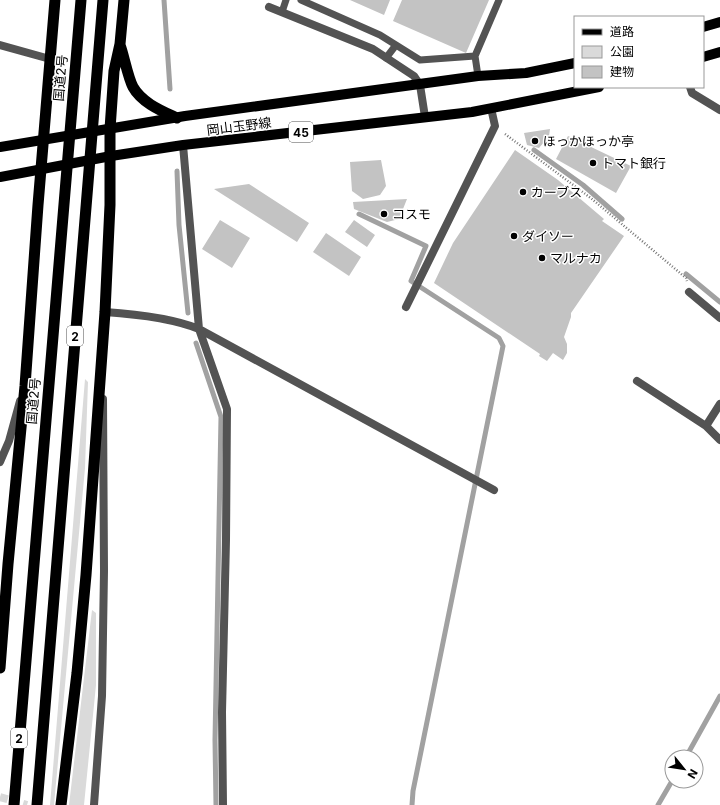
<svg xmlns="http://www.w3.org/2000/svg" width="720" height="805" viewBox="0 0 720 805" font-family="Inter,'Noto Sans JP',sans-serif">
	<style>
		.green { fill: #dadada }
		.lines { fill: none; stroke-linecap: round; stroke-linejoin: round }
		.stream { stroke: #a1a1a1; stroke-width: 5 }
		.building { fill: #c3c3c3 }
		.minor-tunnel { stroke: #d9d9d9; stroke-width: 8; stroke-dasharray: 8 4; stroke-linecap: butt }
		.path { stroke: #757575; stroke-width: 2.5; stroke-dasharray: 1 2; stroke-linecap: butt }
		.service { stroke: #535353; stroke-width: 7 }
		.minor { stroke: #535353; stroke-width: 8 }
		.primary { stroke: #000; stroke-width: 10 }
		.trunk { stroke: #000; stroke-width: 11 }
		.poi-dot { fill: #000; stroke: #fff; stroke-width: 1.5 }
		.labels { text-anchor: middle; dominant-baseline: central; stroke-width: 3; stroke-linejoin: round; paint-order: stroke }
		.shield { fill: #fff; stroke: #4c4c4c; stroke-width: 1 }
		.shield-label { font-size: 12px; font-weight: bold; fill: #000 }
		.street-label { font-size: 13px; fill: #000; stroke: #fff }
		.poi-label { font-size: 13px; fill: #000; stroke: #fff; text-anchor: start }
	</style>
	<rect width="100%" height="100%" fill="#fff"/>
	<path class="green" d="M 85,379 L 88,382 L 85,468 L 54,805 L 50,805 Z
		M 92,610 L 96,613 L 96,685 L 84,805 L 69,805 Z"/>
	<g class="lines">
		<path class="stream" d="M 164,0 L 170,89
			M 534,150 L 583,185 L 622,219
			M 177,171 L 179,225 L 188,313
			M 359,214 L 426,246 L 411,281 L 499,338 L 503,346 L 413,791 L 412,805
			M 686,274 L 720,302
			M 196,343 L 221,417 L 215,740 L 216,805
			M 686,757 L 720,696
			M 658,805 L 672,781"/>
	</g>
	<path class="building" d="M 350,0 L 390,0 L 384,15 Z
		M 402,0 L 489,0 L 466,53 L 393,21 Z
		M 550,129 L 549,136 L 539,148 L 527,145 L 524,133 Z
		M 568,136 L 631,166 L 616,193 L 556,159 Z
		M 515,150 L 558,180 L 604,219 L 602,221 L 624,236 L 571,313 L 571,317 L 564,337 L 567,344 L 567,353 L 563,360 L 553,353 L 547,361 L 539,356 L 540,354 L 434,283 L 453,243 Z
		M 381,160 L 386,186 L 380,195 L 363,199 L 352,191 L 350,162 Z
		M 249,184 L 309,223 L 297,242 L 214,189 Z
		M 407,199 L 399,219 L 387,222 L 354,209 L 353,202 Z
		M 220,220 L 250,238 L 232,268 L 202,249 Z
		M 354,220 L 375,235 L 367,247 L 345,232 Z
		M 326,233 L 361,257 L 349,276 L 313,252 Z"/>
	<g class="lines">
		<path class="minor-tunnel" d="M 0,797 L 27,805"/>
		<path class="path" d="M 505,134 L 592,199 L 686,278 L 687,281"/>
		<path class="service" d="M 301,0 L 380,35 L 420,60 L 475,56 L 499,0
			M 282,12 L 286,0
			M 475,56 L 478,76
			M 386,58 L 396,45"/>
		<path class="minor" d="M 269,7 L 373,49 L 414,76 L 420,85 L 425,117
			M 0,45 L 50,59
			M 690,87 L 692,93 L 720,110
			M 183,145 L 199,329 L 227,409 L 226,540 L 222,712 L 223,805
			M 689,292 L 720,318
			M 406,307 L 495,126 L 491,108
			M 105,312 C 134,314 172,318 199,329 L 494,490
			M 637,381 L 706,426 L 720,440
			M 706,426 L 720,404
			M 0,462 L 9,441 L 20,401
			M 94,805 L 102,696 L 104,571 L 103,399"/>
		<path class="primary" d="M 703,27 L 720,22
			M 703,57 L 720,52
			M 0,147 L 185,116 L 478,76 L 526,73 L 575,63
			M 0,177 L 111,156 L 183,145 L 472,112 L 599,87"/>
		<path class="trunk" d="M 120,45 C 124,56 128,78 133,87 C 142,103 162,111 177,118
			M 0,668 L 8,564 L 25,386 L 38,205 L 55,0
			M 14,805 L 81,0
			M 37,805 L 103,0
			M 61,805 L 77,673 L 86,575 L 105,312 L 110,205 L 110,129 L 114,71 L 120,44 L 124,0"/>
	</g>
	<g class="poi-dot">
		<circle cx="535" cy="141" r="4"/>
		<circle cx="593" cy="163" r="4"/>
		<circle cx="523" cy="192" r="4"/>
		<circle cx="384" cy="214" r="4"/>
		<circle cx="514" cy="236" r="4"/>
		<circle cx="542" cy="258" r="4"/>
	</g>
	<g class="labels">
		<g class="shield">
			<rect x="289" y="122" width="24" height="20" rx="3"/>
			<rect x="67" y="326" width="16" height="20" rx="3"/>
			<rect x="11" y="728" width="16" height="20" rx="3"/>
		</g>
		<g class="shield-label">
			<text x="301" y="132">45</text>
			<text x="75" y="336">2</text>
			<text x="19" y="738">2</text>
		</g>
		<g class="street-label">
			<text transform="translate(60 78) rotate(-85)">国道2号</text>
			<text transform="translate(239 126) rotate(-7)">岡山玉野線</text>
			<text transform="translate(33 401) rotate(-85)">国道2号</text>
		</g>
		<g class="poi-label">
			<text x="543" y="141">ほっかほっか亭</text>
			<text x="601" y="163">トマト銀行</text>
			<text x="531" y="192">カーブス</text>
			<text x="392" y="214">コスモ</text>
			<text x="522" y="236">ダイソー</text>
			<text x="550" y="258">マルナカ</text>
		</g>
	</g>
	<rect x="574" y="16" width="130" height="72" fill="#ffffff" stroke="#999999"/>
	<rect x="582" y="29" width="20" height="6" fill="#000000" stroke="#999999"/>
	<text x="610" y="36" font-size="12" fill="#000000">道路</text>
	<rect x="582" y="46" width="20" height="12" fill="#dadada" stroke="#999999"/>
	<text x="610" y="56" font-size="12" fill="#000000">公園</text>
	<rect x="582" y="66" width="20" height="12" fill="#c3c3c3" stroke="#999999"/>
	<text x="610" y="76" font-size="12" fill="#000000">建物</text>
	<g transform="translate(684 769) rotate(120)"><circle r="19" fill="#ffffff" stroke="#999999"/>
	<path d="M0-3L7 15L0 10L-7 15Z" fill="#000000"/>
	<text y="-6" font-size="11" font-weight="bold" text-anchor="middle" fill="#000000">N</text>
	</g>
</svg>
